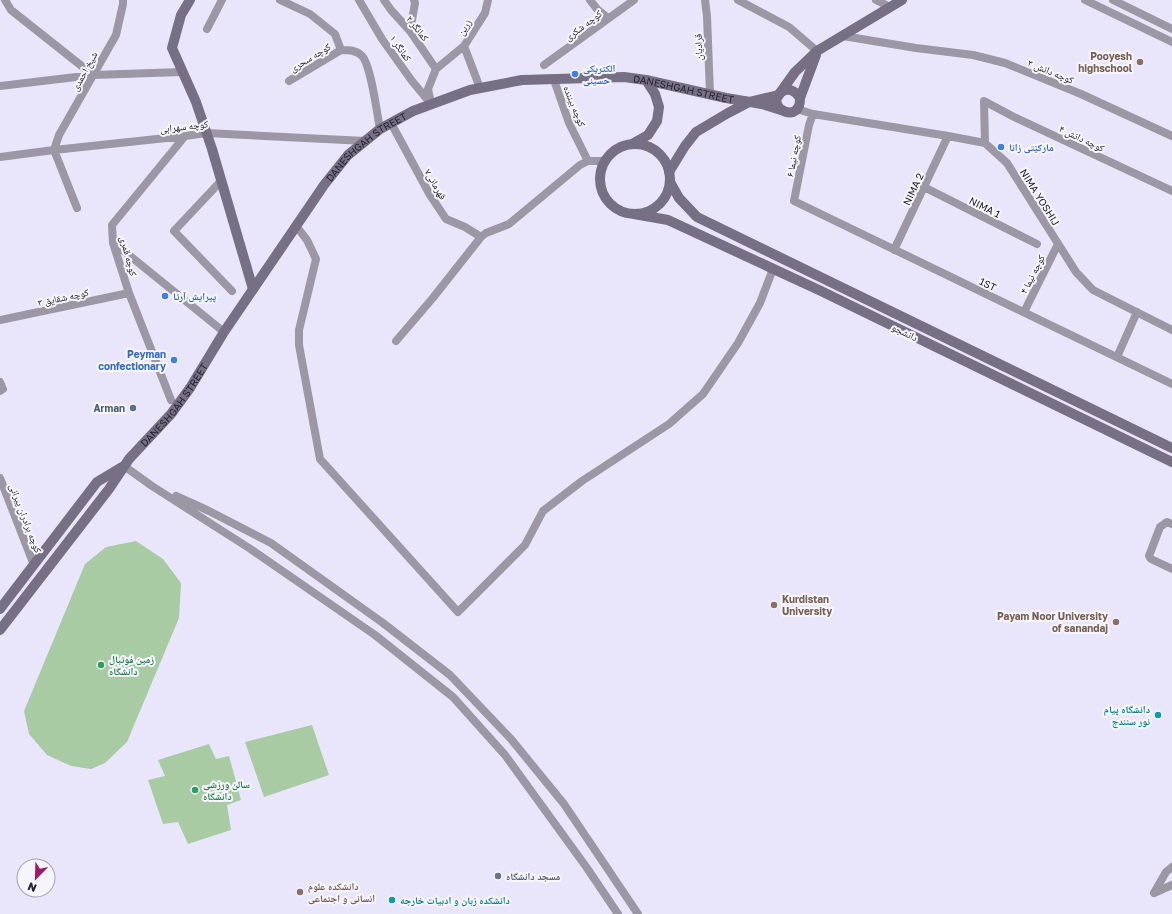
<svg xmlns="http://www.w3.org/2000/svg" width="1172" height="914" viewBox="0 0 1172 914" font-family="'Golos Text','Noto Naskh Arabic',sans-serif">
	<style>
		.green { fill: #a8cba4 }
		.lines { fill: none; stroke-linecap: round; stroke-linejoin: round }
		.street { stroke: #9c97a5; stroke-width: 8 }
		.secondary { stroke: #776f84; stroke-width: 10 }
		.education-dot { fill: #8d6e63; stroke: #f6f5fc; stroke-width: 1.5 }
		.shop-dot { fill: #3f7fe0; stroke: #f6f5fc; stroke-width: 1.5 }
		.service-dot { fill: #5c6f8a; stroke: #f6f5fc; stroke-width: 1.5 }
		.leisure-dot { fill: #2e9e5b; stroke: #f6f5fc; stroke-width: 1.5 }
		.culture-dot { fill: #0f9aa8; stroke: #f6f5fc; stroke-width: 1.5 }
		.worship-dot { fill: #6b7280; stroke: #f6f5fc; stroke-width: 1.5 }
		.labels { text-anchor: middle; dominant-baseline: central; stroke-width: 4; stroke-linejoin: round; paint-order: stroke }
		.street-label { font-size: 10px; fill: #24222e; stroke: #f6f5fc }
		.education-label { font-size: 10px; font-weight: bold; fill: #785e54; stroke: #f6f5fc; text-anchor: end }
		.shop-label { font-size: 10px; font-weight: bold; fill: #366cbe; stroke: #f6f5fc; text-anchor: start }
		.service-label { font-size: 10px; font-weight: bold; fill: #4e5e75; stroke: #f6f5fc; text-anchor: end }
		.leisure-label { font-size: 10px; font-weight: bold; fill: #27864d; stroke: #f6f5fc; text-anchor: start }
		.culture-label { font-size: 10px; font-weight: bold; fill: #0d838f; stroke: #f6f5fc; text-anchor: end }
		.worship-label { font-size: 10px; font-weight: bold; fill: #5b616d; stroke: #f6f5fc; text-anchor: start }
	</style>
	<rect width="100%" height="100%" fill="#e9e6fb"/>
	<path class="green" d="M 136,541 L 163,559 L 181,583 L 179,618 L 127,742 L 105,763 L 91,769 L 71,766 L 47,755 L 29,734 L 24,711 L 85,564 L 106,547 Z
		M 312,725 L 329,775 L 264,797 L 245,742 Z
		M 209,744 L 216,759 L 229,756 L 241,800 L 227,805 L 231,830 L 188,844 L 178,822 L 163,824 L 148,780 L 165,776 L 158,760 Z"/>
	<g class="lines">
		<path class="street" d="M 280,0 L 310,14 L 335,34 L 341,50
			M 359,0 L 382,39 L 412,81 L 431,104
			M 384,0 L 391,10 L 410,31 L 436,69
			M 590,0 L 597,9 L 608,18
			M 705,0 L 707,16 L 710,94
			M 738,0 L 789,27 L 817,51
			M 876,0 L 890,7
			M 1085,0 L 1172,42
			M 1113,0 L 1172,29
			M 207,29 L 222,0
			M 410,31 L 415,3 L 414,0
			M 843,36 L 916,48 L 973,55 L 1005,63 L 1081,94 L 1172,136
			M 341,50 C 349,50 356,50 362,56 C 371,65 377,114 380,129
			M 544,65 L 634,0
			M 93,75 L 182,72
			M 554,80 L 569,123 L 588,161
			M 289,81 L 341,50
			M 0,86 L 93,75 L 11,10 L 5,0
			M 480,88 L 464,46 L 485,13 L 488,0
			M 431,103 L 428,89 L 436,69 L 464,46
			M 797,109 L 813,114 L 948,136 L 985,143 L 1007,163 L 1076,272 L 1093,290 L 1172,330
			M 813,114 L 809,125 L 794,201 L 1172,384
			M 391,123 L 430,195 L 446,219 L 465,227 L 481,237
			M 985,143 L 984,101 L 1014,117 L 1172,191
			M 54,150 L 59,135 L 116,35 L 123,4 L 123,0
			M 54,150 L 77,208
			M 0,157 L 54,150 L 185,136 L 206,133 L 365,141
			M 221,181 L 174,231 L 232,291
			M 924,187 L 1037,244
			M 296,226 L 307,240 L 316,259 L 299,330 L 299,345 L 320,459 L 458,612 L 525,545 L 543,511 L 582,481 L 669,424 L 703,394 L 738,343 L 760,303 L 773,269
			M 114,243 L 224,332
			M 894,250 L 948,136
			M 1024,312 L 1058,244
			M 0,320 L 129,293
			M 396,341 L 432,299 L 481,237 L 486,233 L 509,224 L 580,165 L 588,161 L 604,161
			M 1117,357 L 1137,312
			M 0,382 L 3,389 L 0,391
			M 171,400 L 129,293 L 113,243 L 112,225 L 185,136
			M 124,466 L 152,486 L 249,548 L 375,635 L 453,697 L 505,755 L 587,868 L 618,914
			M 0,478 L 34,565
			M 176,496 L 207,510 L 271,543 L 383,623 L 450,675 L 511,739 L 564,804 L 638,914
			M 1172,524 L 1167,522 L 1160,527 L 1149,556 L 1151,559 L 1172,569
			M 1154,893 L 1166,872 L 1172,867
			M 1154,893 L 1172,885"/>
		<g class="secondary">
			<path d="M 190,0 L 181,15 L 172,48 L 196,102 L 212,149 L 253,289"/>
			<path d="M 780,93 L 795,72 L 817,51 L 902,0"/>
			<path d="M 800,98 C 795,90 786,86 779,94 C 767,110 801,124 800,98 L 816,55"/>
			<path d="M 632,144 L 648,135 L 657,121 L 659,107 L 655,94 L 646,80"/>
			<circle cx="635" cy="179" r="35"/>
			<path d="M 669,172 L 685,146 L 696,132 L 728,113 L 749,102 L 779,95"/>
			<path d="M 670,182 L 679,198 L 697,217 L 1172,448"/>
			<path d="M 634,214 L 668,220 L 821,291 L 1172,462"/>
			<path d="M 0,609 L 97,482 L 122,467"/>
			<path id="s1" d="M 0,630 L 109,489 L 129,459 L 171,414 L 190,388 L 224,332 L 324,185 L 348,155 L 380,129 L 413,111 L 470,90 L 522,80 L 624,77 L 646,80 L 726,98 L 762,104 L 781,110"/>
		</g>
	</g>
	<g class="education-dot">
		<circle cx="1140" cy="62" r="4"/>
		<circle cx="774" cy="605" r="4"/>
		<circle cx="1116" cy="622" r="4"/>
		<circle cx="300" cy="892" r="4"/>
	</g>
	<g class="shop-dot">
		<circle cx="575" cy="74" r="4"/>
		<circle cx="1001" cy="147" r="4"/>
		<circle cx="165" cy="296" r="4"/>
		<circle cx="174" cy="360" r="4"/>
	</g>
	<circle class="service-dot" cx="133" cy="408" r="4"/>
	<g class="leisure-dot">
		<circle cx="101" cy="665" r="4"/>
		<circle cx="195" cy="790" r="4"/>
	</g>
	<g class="culture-dot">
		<circle cx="1158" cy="715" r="4"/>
		<circle cx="392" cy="900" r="4"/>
	</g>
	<circle class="worship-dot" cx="498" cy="876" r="4"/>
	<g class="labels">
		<g class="street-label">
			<text transform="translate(583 25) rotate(-37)">کوچه شکری</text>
			<text transform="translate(464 27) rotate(-58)">زرین</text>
			<text transform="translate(418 28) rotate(52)">کمانگر ۲</text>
			<text transform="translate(698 47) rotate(-92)">قرادیان</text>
			<text transform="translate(401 48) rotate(55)">کمانگر ۱</text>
			<text transform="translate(310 57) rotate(-31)">کوچه سحری</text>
			<text transform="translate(84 71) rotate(-61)">شیخ احمدی</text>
			<text transform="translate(1051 71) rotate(22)">کوچه دانش ۳</text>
			<text stroke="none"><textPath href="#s1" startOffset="945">DANESHGAH STREET</textPath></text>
			<text transform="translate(575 106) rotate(68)">کوچه بیننده</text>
			<text transform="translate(184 126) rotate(-6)">کوچه سهرابی</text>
			<text transform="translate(1082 138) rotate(25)">کوچه دانش ۴</text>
			<text stroke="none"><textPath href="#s1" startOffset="609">DANESHGAH STREET</textPath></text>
			<text transform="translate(793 156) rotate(-79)">کوچه نیما ۶</text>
			<text transform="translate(436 184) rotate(60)">قهرمانی۷</text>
			<text transform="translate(913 189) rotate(-65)">NIMA 2</text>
			<text transform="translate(1040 197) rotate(58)">NIMA YOSHIJ</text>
			<text transform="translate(985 207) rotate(27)">NIMA 1</text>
			<text transform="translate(129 256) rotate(75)">کوچه قمری</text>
			<text transform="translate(1032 274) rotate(-63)">کوچه نیما ۴</text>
			<text transform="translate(988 284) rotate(26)">1ST</text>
			<text transform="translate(63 297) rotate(-12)">کوچه شقایق ۳</text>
			<text transform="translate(905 332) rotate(26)">دانشجو</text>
			<text stroke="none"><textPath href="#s1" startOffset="285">DANESHGAH STREET</textPath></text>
			<text transform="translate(26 518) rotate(69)">کوچه برادران پیرانی</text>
		</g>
		<g class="education-label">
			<text x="1132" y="56">Pooyesh<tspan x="1132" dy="12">highschool</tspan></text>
			<text x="782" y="599" text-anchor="start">Kurdistan<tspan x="782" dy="12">University</tspan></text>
			<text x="1108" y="616">Payam Noor University<tspan x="1108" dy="12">of sanandaj</tspan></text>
			<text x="308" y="886" text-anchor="start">دانشکده علوم<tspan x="308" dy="12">انسانی و اجتماعی</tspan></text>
		</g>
		<g class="shop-label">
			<text x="583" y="68">الکتریکی<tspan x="583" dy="12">حسینی</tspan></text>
			<text x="1009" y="147">مارکێتی زانا</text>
			<text x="173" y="296">پیرایش آرتا</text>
			<text x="166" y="354" text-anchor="end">Peyman<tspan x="166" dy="12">confectionary</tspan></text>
		</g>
		<g class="service-label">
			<text x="125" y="408">Arman</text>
		</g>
		<g class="leisure-label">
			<text x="109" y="659">زمین فوتبال<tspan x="109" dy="12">دانشگاه</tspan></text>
			<text x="203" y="784">سالن ورزشی<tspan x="203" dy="12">دانشگاه</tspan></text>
		</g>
		<g class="culture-label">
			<text x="1150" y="709">دانشگاه پیام<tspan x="1150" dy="12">نور سنندج</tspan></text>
			<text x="400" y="900" text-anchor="start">دانشکده زبان و ادبیات خارجه</text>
		</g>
		<g class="worship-label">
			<text x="506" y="876">مسجد دانشگاه</text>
		</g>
	</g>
	<g transform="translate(36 878) rotate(203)"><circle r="19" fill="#f6f5fc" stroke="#a2a1aa"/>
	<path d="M0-3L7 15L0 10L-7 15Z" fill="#a01a69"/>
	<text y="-6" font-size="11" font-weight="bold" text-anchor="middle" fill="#24222e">N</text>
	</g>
</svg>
